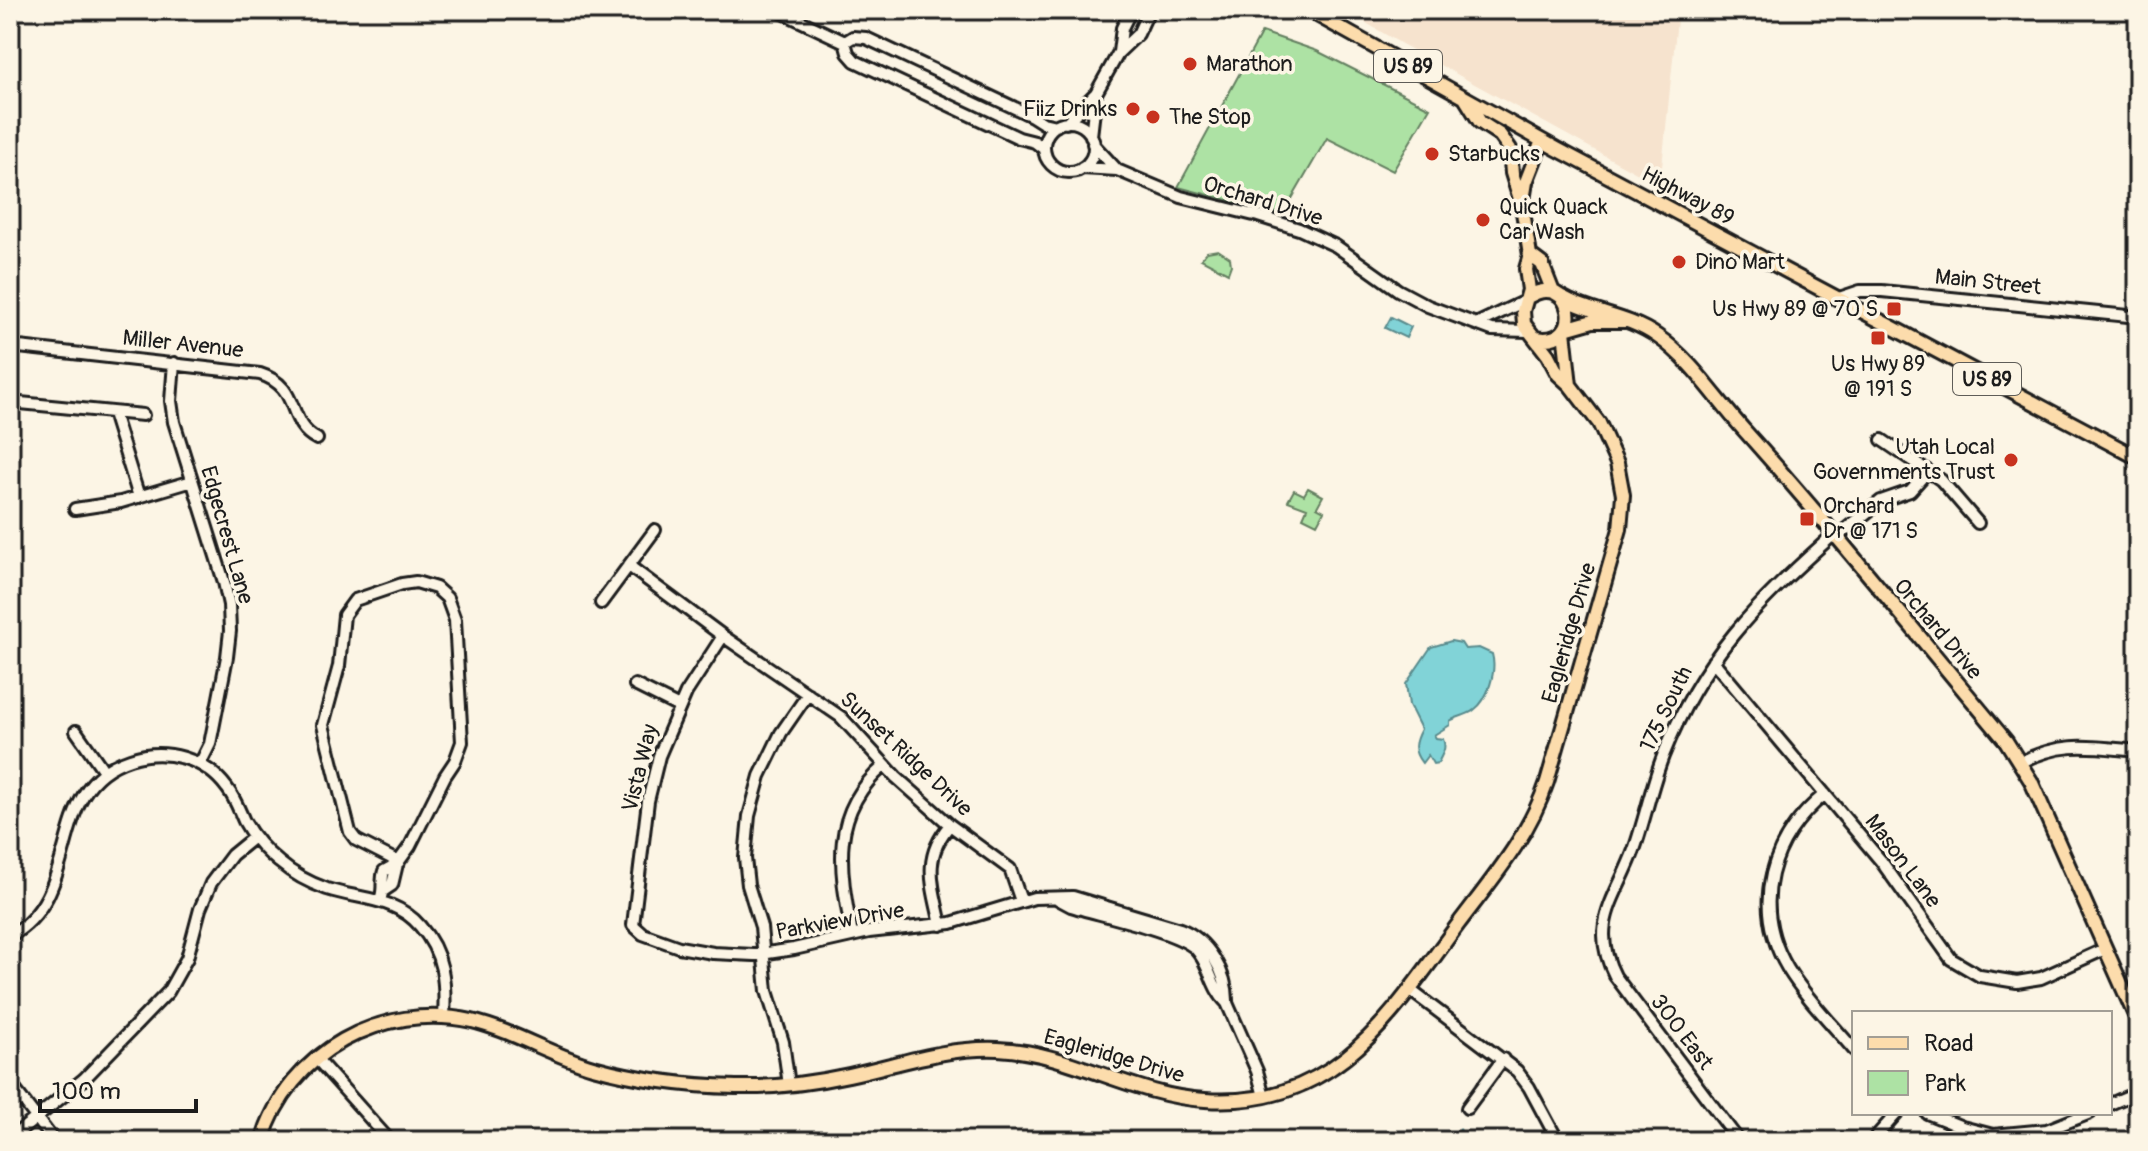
<svg xmlns="http://www.w3.org/2000/svg" width="2148" height="1151" viewBox="0 0 2148 1151" font-family="Pangolin,sans-serif">
	<style>
		.built { fill: #f6e3ce }
		.green { fill: #ade2a4; stroke: #647f60; stroke-width: 2 }
		.water { fill: #81d3d7; stroke: #598a8c; stroke-width: 2 }
		.lines { fill: none; stroke-linecap: round; stroke-linejoin: round }
		.stream { stroke: #598a8c; stroke-width: 3 }
		.minor-casing { stroke: #1c1c1c; stroke-width: 16 }
		.major-casing { stroke: #1c1c1c; stroke-width: 18 }
		.minor { stroke: #fcf5e5; stroke-width: 10 }
		.major { stroke: #fcdcac; stroke-width: 12 }
		.poi-dot { fill: #c8321e; stroke: #fcf5e5; stroke-width: 3 }
		.labels { text-anchor: middle; dominant-baseline: central; stroke-width: 7; stroke-linejoin: round; paint-order: stroke }
		.shield { fill: #fcf5e5; stroke: #5f5d58; stroke-width: 2 }
		.shield-label { font-size: 20px; font-weight: bold; fill: #1c1c1c }
		.poi-label { font-size: 22px; fill: #1c1c1c; stroke: #fcf5e5; text-anchor: start }
		.street-label { font-size: 22px; fill: #1c1c1c; stroke: #fcf5e5 }
	</style>
	<rect width="100%" height="100%" fill="#fcf5e5"/>
	<filter id="ink" filterUnits="userSpaceOnUse"><feTurbulence type="fractalNoise" baseFrequency=".0125" numOctaves="2"/><feDisplacementMap in="SourceGraphic" scale="16" xChannelSelector="R" yChannelSelector="G"/><feConvolveMatrix kernelMatrix="1 2 1 2 8 2 1 2 1" color-interpolation-filters="sRGB"/></filter>
	<g filter="url(#ink)">
		<path class="built" d="M 1344,10 L 1678,10 L 1660,186 L 1400,43 Z"/>
		<path class="green" d="M 1262,32 L 1317,51 L 1430,108 L 1393,171 L 1327,138 L 1283,214 L 1178,187 Z
			M 1218,250 L 1230,258 L 1231,265 L 1228,273 L 1201,259 L 1207,252 Z
			M 1308,488 L 1323,496 L 1317,507 L 1324,511 L 1317,524 L 1303,517 L 1307,508 L 1288,501 L 1294,490 L 1304,495 Z"/>
		<path class="water" d="M 1391,317 L 1411,327 L 1406,338 L 1385,328 Z
			M 1451,641 L 1461,643 L 1465,649 L 1479,648 L 1492,654 C 1497,671 1488,700 1474,710 C 1467,716 1457,716 1450,721 L 1450,725 L 1434,735 L 1436,738 L 1443,739 C 1447,749 1442,754 1438,763 L 1433,764 L 1428,755 L 1422,763 C 1412,751 1414,742 1421,729 L 1409,705 L 1406,684 L 1431,647 Z"/>
		<g class="lines">
			<path class="stream" d="M 1460,1130 L 1461,1141"/>
			<defs>
				<path id="minor" d="M 777,10 L 845,42 L 853,37 L 866,38 L 1032,116 L 1043,123 L 1056,126
					M 845,42 L 848,53 L 855,61 L 1019,138 L 1035,142 L 1044,149
					M 1119,52 L 1122,28 L 1131,10
					M1044 147a25 25 0 1 1 50 0a25 25 0 1 1-50 0Z
					M 1066,123 L 1096,93
					M 1091,136 L 1096,93 L 1119,52 L 1138,34 L 1149,10
					M 1093,144 L 1117,170
					M 1082,168 L 1117,170 L 1181,197 L 1258,216 L 1299,229 L 1336,246 L 1398,290 L 1428,306 L 1492,330 L 1528,331
					M 1836,299 L 1860,291 L 1882,291 L 2138,317
					M 1478,323 L 1525,301
					M 10,346 L 260,374 C 302,387 285,423 317,439
					M 174,363 L 171,401 L 174,422 L 224,582 L 229,605 L 230,631 L 227,657 L 210,744 L 200,764
					M 10,402 L 143,415
					M 113,413 L 139,497
					M 1882,440 L 1941,480 L 1978,523
					M 75,509 L 121,502 L 192,481
					M 1835,538 L 1881,501 L 1910,491 L 1928,471
					M 629,566 L 723,636 L 841,717 L 896,777 L 950,825 L 1010,869 L 1021,901
					M 601,603 L 655,530
					M 723,636 L 686,693 L 659,756 L 648,801 L 633,925 L 643,934 L 679,947 L 713,953 L 754,955 L 794,949 L 869,932 L 951,923 L 1034,898 L 1073,897 L 1180,929 C 1208,939 1228,974 1227,1003
					M 1713,661 L 1881,861 L 1951,959 L 1980,976 L 2017,982 L 2041,978 L 2105,949
					M 635,685 L 679,707
					M 76,731 L 104,771
					M 2021,762 C 2064,740 2092,747 2138,751
					M 1825,794 C 1771,838 1750,905 1788,969 C 1806,998 1832,1024 1854,1050
					M 383,891 L 392,885 L 397,864 L 410,846 L 445,776 L 455,761 L 462,742 L 455,620 L 447,598 L 436,588 L 416,582 L 402,584 L 355,600 L 344,615 L 339,666 L 323,725 L 350,832 L 356,840 L 399,862
					M 381,897 C 384,888 381,880 384,871 L 397,864
					M 1058,899 L 1071,906 C 1100,915 1177,931 1196,949 C 1210,964 1211,988 1227,1003 L 1257,1071 L 1264,1096
					M 941,925 C 933,886 921,858 950,825
					M 852,935 C 840,870 828,813 885,765
					M 10,936 C 86,893 43,787 130,759 C 165,747 205,758 227,788 C 235,798 239,810 244,821 C 253,837 265,851 279,862 C 293,874 310,883 327,889 C 361,900 395,897 420,926 C 444,953 446,983 444,1017
					M 1410,990 L 1517,1071 L 1529,1087 L 1558,1141
					M 316,1058 L 390,1141
					M 10,1083 L 54,1141
					M 789,1085 L 783,1042 L 767,991 L 761,927 L 748,885 L 745,858 L 749,816 L 760,776 L 781,733 L 808,694
					M 2110,1104 L 2138,1092
					M 1467,1108 L 1503,1059
					M 1927,1113 L 1962,1127 L 1993,1135 L 1993,1139
					M 1993,1135 L 2047,1130 L 2090,1113
					M 10,1139 L 84,1079 L 168,992 L 187,958 L 200,909 L 211,883 L 232,855 L 254,837
					M 1739,1141 L 1615,976 C 1588,924 1617,897 1634,850 C 1645,819 1651,787 1663,756 C 1702,657 1755,605 1833,535
					M 1872,1141 L 1897,1113"/>
				<path id="major" d="M 1308,10 L 1557,149 L 2138,458
					M 1465,98 L 1480,122 L 1500,135 L 1510,149 L 1512,173 L 1520,199
					M 1530,255 L 1542,264 L 1553,292
					M 1528,297 C 1573,269 1587,348 1536,338
					M 1562,297 C 1591,314 1627,315 1657,336 C 1691,359 1716,399 1744,430 C 1834,530 1919,637 2006,741 L 2031,781 L 2138,1022
					M 1565,329 L 1593,321 L 1625,321
					M 1564,331 L 1570,385
					M 262,1141 C 288,1052 383,1001 472,1021 C 514,1031 551,1055 593,1067 C 640,1080 687,1086 736,1087 C 774,1088 812,1083 849,1075 C 900,1064 945,1047 998,1049 C 1070,1052 1133,1096 1205,1100 C 1336,1109 1391,1015 1459,923 C 1493,878 1529,836 1547,782 L 1620,529 L 1623,495 L 1617,463 L 1599,423 L 1570,385 L 1558,374 L 1548,355 L 1524,324 L 1523,311 L 1529,290 L 1526,269 L 1530,255 L 1522,206 L 1526,182 L 1542,141"/>
			</defs>
			<use href="#minor" class="minor-casing"/>
			<use href="#major" class="major-casing"/>
			<use href="#minor" class="minor"/>
			<use href="#major" class="major"/>
		</g>
	</g>
	<g class="poi-dot">
		<circle cx="1190" cy="64" r="8"/>
		<circle cx="1133" cy="109" r="8"/>
		<circle cx="1153" cy="117" r="8"/>
		<circle cx="1432" cy="154" r="8"/>
		<circle cx="1483" cy="220" r="8"/>
		<circle cx="1679" cy="262" r="8"/>
		<rect x="1886" y="301" width="16" height="16" rx="4"/>
		<rect x="1870" y="330" width="16" height="16" rx="4"/>
		<circle cx="2011" cy="460" r="8"/>
		<rect x="1799" y="511" width="16" height="16" rx="4"/>
	</g>
	<g class="labels">
		<g class="shield">
			<rect x="1374" y="50" width="68" height="32" rx="6"/>
			<rect x="1953" y="363" width="68" height="32" rx="6"/>
		</g>
		<g class="shield-label">
			<text x="1408" y="66">US 89</text>
			<text x="1987" y="379">US 89</text>
		</g>
		<g class="poi-label">
			<text x="1206" y="64">Marathon</text>
			<text x="1117" y="109" text-anchor="end">Fiiz Drinks</text>
			<text x="1169" y="117">The Stop</text>
			<text x="1448" y="154">Starbucks</text>
			<text x="1499" y="207">Quick Quack<tspan x="1499" dy="25">Car Wash</tspan></text>
			<text x="1695" y="262">Dino Mart</text>
			<text x="1878" y="309" text-anchor="end">Us Hwy 89 @ 70 S</text>
			<text x="1878" y="364" text-anchor="middle">Us Hwy 89<tspan x="1878" dy="25">@ 191 S</tspan></text>
			<text x="1995" y="447" text-anchor="end">Utah Local<tspan x="1995" dy="25">Governments Trust</tspan></text>
			<text x="1823" y="506">Orchard<tspan x="1823" dy="25">Dr @ 171 S</tspan></text>
		</g>
		<g class="street-label">
			<text transform="translate(1688 196) rotate(28)">Highway 89</text>
			<text transform="translate(1263 201) rotate(17)">Orchard Drive</text>
			<text transform="translate(1988 282) rotate(6)">Main Street</text>
			<text transform="translate(183 344) rotate(6)">Miller Avenue</text>
			<text transform="translate(227 535) rotate(74)">Edgecrest Lane</text>
			<text transform="translate(1938 629) rotate(50)">Orchard Drive</text>
			<text transform="translate(1569 633) rotate(-74)">Eagleridge Drive</text>
			<text transform="translate(1666 709) rotate(-64)">175 South</text>
			<text transform="translate(906 754) rotate(43)">Sunset Ridge Drive</text>
			<text transform="translate(640 768) rotate(-76)">Vista Way</text>
			<text transform="translate(1903 861) rotate(53)">Mason Lane</text>
			<text transform="translate(840 921) rotate(-10)">Parkview Drive</text>
			<text transform="translate(1682 1032) rotate(53)">300 East</text>
			<text transform="translate(1114 1056) rotate(16)">Eagleridge Drive</text>
		</g>
	</g>
	<rect width="2148" height="1151" fill="none" stroke="#fcf5e5" stroke-width="40"/>
	<rect x="20" y="20" width="2108" height="1111" fill="none" stroke="#1c1c1c" stroke-width="3" filter="url(#ink)"/>
	<rect x="1852" y="1011" width="260" height="104" fill="#fcf5e5" stroke="#a29e95" stroke-width="2"/>
	<rect x="1868" y="1037" width="40" height="12" fill="#fcdcac" stroke="#a29e95" stroke-width="2"/>
	<text x="1924" y="1051" font-size="24" fill="#1c1c1c">Road</text>
	<rect x="1868" y="1071" width="40" height="24" fill="#ade2a4" stroke="#a29e95" stroke-width="2"/>
	<text x="1924" y="1091" font-size="24" fill="#1c1c1c">Park</text>
	<path d="M40 1099v12h156v-12" fill="none" stroke="#1c1c1c" stroke-width="4"/>
	<text x="52" y="1099" font-size="24" fill="#1c1c1c" stroke="#fcf5e5" stroke-width="6" paint-order="stroke">100 m</text>
</svg>
